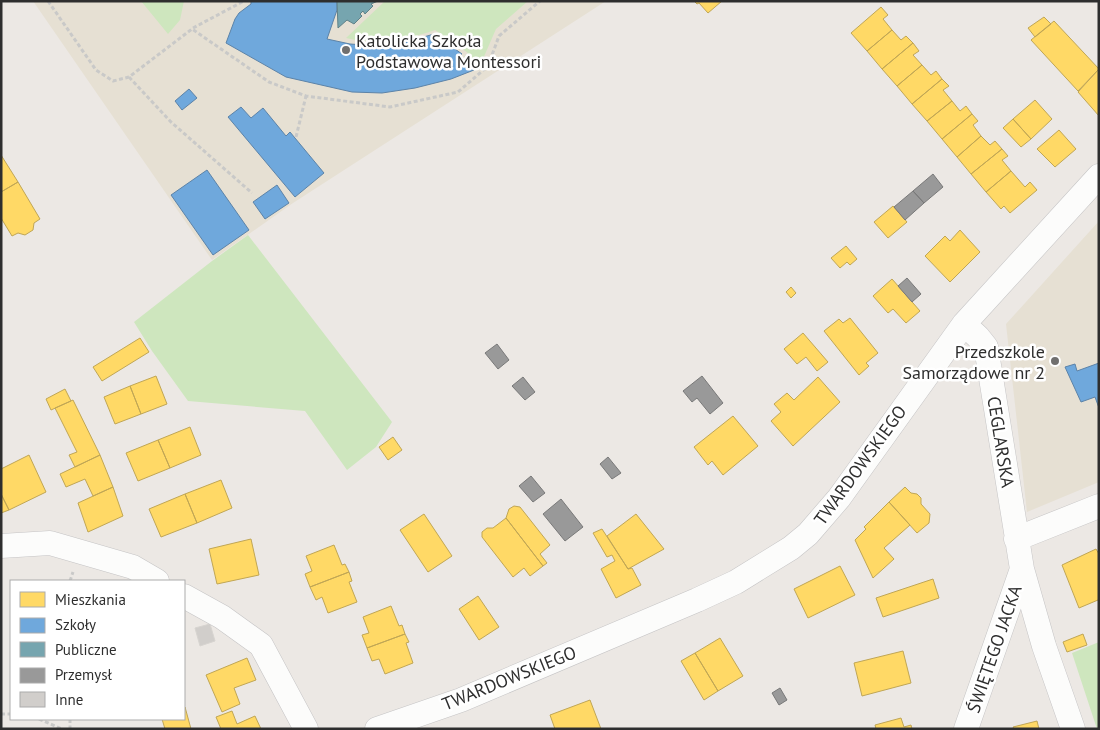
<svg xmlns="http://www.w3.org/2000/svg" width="1100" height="730" viewBox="0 0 1100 730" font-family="'PT Sans',sans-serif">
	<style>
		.education { fill: #e6e0d3 }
		.green { fill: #cee6be }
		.homes { fill: #ffd966; stroke: #c0a655 }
		.schools { fill: #6fa8dc; stroke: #5c83a8 }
		.public { fill: #76a5af; stroke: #608188 }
		.industry { fill: #999; stroke: #797979 }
		.building { fill: #d1cecb; stroke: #d7d4d0 }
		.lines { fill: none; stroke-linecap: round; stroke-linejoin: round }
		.minor-casing { stroke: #c5c4c5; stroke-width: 25 }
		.path { stroke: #c9c9c8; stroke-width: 3; stroke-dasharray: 4 2.5; stroke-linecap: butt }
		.minor { stroke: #fcfcfb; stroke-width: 24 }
		.poi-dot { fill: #706f6e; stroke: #fff; stroke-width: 2 }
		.labels { text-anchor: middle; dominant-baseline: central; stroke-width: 5; stroke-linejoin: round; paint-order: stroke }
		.poi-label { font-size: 18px; fill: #2e2e2e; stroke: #fff; text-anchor: start }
		.street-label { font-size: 18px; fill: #2e2e2e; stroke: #fff }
	</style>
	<rect width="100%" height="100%" fill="#ece8e4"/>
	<path class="education" d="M 33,1 L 606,1 L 293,203 L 212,260 Z
		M 1099,221 L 1099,482 L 1027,512 L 1006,324 Z"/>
	<path class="green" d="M 141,1 L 184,1 L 180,20 L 168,34 Z
		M 385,1 L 528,1 L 496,29 L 479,68 L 464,57 L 468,53 L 435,30 C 407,40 375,45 346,38 Z
		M 248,235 L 392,422 L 376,447 L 347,470 L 305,411 L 188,401 L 152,351 L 134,322 L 212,261 Z
		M 1099,642 L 1099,729 L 1097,729 L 1072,653 Z"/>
	<path class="homes" d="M 694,1 L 722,1 L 708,13 L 699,3 L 697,4 Z
		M 881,7 L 888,15 L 883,19 L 892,30 L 867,51 L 851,33 Z
		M 1044,17 L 1051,24 L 1035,37 L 1028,28 Z
		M 1054,21 L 1099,69 L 1078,91 L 1031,40 Z
		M 892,30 L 901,40 L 906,36 L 913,43 L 882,69 L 867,51 Z
		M 913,43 L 919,51 L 913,55 L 922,65 L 897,86 L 882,69 Z
		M 922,65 L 931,75 L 936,71 L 942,79 L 912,104 L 897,86 Z
		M 1098,70 L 1099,71 L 1099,116 L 1078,92 Z
		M 942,79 L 949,86 L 943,90 L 952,101 L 927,121 L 912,104 Z
		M 1035,100 L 1052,119 L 1031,139 L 1013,119 Z
		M 952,101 L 960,111 L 966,106 L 972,114 L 942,139 L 927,121 Z
		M 972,114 L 978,121 L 973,125 L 981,136 L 957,157 L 942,139 Z
		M 1013,119 L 1031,139 L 1021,147 L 1003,128 Z
		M 1059,130 L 1076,149 L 1055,167 L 1037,149 Z
		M 981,136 L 990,145 L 995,141 L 1002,149 L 971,174 L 957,157 Z
		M 1002,149 L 1008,156 L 1002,160 L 1011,171 L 986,192 L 971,174 Z
		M 1,155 L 18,182 L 1,192 Z
		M 1011,171 L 1025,187 L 1030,182 L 1037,190 L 1010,213 L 1004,206 L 1001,209 L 986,192 Z
		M 18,182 L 40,219 L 34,223 L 33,230 L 25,235 L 18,233 L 12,236 L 1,218 L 1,192 Z
		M 893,206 L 907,222 L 888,238 L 874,222 Z
		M 960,230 L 980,252 L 950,282 L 925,256 L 945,236 L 950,241 Z
		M 846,246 L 857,259 L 850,265 L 847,262 L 840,268 L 831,258 Z
		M 892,279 L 920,311 L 906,323 L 893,309 L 888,313 L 873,296 Z
		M 791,287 L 796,293 L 791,298 L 786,292 Z
		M 850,318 L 878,353 L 866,363 L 869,366 L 859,375 L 824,331 L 839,319 L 843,323 Z
		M 803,333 L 828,362 L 817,371 L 806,357 L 797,364 L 784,349 Z
		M 140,338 L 149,352 L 102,381 L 93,367 Z
		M 156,376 L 167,404 L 141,414 L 130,386 Z
		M 818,377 L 840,402 L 793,446 L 771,421 L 781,412 L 774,404 L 787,393 L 794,400 Z
		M 130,386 L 141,414 L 115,424 L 104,397 Z
		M 65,389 L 71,401 L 51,410 L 46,399 Z
		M 73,400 L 100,455 L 75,467 L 69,455 L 77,452 L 55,408 Z
		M 733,416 L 758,446 L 723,475 L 712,461 L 708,465 L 694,447 Z
		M 190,427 L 201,455 L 170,468 L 158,440 Z
		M 393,437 L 402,450 L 388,460 L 379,447 Z
		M 158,440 L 170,468 L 138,481 L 126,453 Z
		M 29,455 L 46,492 L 9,510 L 1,494 L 1,469 Z
		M 100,455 L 113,487 L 93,496 L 85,479 L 66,487 L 60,474 Z
		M 221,480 L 232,508 L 197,523 L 185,494 Z
		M 113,487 L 123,516 L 88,532 L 78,503 Z
		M 905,487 L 911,493 L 917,494 L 921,498 L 921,504 L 930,514 L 929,523 L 917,533 L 889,502 Z
		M 1,494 L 9,510 L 1,513 Z
		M 185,494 L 197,523 L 161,537 L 149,509 Z
		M 889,502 L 910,525 L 884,548 L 894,559 L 873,578 L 855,540 L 866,529 L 864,527 Z
		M 514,506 L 520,507 L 550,545 L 540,554 L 547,563 L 543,566 L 506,518 L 509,509 Z
		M 424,514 L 452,556 L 428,572 L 400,530 Z
		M 636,514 L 664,549 L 628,569 L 607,536 Z
		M 506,518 L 543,566 L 530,576 L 524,568 L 513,577 L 482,537 L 482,532 L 487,528 L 493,528 Z
		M 602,529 L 628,569 L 632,568 L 641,585 L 616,598 L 601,569 L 615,561 L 612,555 L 607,557 L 593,533 Z
		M 251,539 L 259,575 L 217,584 L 209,549 Z
		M 334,545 L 342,565 L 345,564 L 349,572 L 310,587 L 305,574 L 312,571 L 306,556 Z
		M 1096,549 L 1099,554 L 1099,603 L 1098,600 L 1079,608 L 1062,565 Z
		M 840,566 L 855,595 L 808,618 L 794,589 Z
		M 349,572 L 352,581 L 349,582 L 357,602 L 328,613 L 322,597 L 316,600 L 310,587 Z
		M 933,579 L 939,598 L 883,617 L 876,598 Z
		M 478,596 L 499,627 L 479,640 L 459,609 Z
		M 391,606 L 399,626 L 402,625 L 405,634 L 367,648 L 362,635 L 369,633 L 363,617 Z
		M 405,634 L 409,642 L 406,643 L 413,663 L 385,674 L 379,659 L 372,661 L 367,648 Z
		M 1083,634 L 1087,645 L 1067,652 L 1063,642 Z
		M 720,638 L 743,676 L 718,691 L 695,653 Z
		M 903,651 L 911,683 L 862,696 L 854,663 Z
		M 695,653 L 718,691 L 704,700 L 681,661 Z
		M 247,658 L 256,680 L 234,688 L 240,704 L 222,712 L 206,675 Z
		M 590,700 L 601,729 L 555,729 L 550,715 Z
		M 185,707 L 191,729 L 165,729 L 162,719 L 184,719 Z
		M 232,711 L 237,724 L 255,716 L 261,729 L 221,729 L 216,717 Z
		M 901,718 L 904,727 L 911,725 L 912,729 L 876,729 L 875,725 Z
		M 1037,721 L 1039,729 L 1014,729 L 1013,727 Z"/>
	<path class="schools" d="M 337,1 L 337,10 L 327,39 L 350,44 L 379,46 L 403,43 L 434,34 L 462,54 L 458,57 L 474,70 L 451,79 L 415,88 L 382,93 L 352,92 L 286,77 L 226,43 L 235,19 L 239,13 L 251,4 L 251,1 Z
		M 189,89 L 197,98 L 182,110 L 175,101 Z
		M 241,107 L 251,118 L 263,108 L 286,136 L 290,132 L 324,173 L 295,197 L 228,117 Z
		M 207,170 L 249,230 L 213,255 L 171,195 Z
		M 277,185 L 289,203 L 265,219 L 253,202 Z
		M 1099,363 L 1099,408 L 1095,397 L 1081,402 L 1065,367 L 1075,364 L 1077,371 Z"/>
	<path class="public" d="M 337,1 L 378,1 L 371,4 L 373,6 L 365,14 L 363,11 L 360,14 L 362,16 L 354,24 L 347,20 L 338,28 Z"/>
	<path class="industry" d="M 933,174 L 943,187 L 924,203 L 913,191 Z
		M 913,191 L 924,203 L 905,220 L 894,207 Z
		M 907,278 L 921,294 L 912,302 L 898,286 Z
		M 497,344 L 509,360 L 498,369 L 485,353 Z
		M 702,376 L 723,403 L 710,414 L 697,398 L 692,402 L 683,391 Z
		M 523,377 L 535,392 L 525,400 L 512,386 Z
		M 608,457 L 621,473 L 612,479 L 600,464 Z
		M 531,476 L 545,493 L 533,502 L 519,486 Z
		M 561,499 L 583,527 L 565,541 L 543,514 Z
		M 780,688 L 787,700 L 779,705 L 772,693 Z"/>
	<path class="building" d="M 210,624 L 215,641 L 200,646 L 195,628 Z"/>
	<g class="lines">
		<defs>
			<path id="minor" d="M 964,324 L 978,337 L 986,347 L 1022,569 L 1044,646 L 1073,729
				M 1016,539 L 1099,506
				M 1,546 L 50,543 L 133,567 L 157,581
				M 184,596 L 222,617 L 261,645 L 306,729
				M 377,729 L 461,700 L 697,600 L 736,582 L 791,548 L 808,534 L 839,498 L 964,324 L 1099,176
				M 966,729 L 1022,569"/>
		</defs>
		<use href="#minor" class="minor-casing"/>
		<path class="path" d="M 48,1 L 96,70 L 113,81 L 129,77 L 192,29 L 269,82 L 306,96 L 390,107 L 458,92 L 488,66 L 499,36 L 540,1
			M 193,28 L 244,1
			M 129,77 L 171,122 L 252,193
			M 296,137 L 306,96
			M 70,581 L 73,572
			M 1,714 L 11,714
			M 39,719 L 62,729
			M 70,719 L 70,729"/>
		<use href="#minor" class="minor"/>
	</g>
	<g class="poi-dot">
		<circle cx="346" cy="50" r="5"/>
		<circle cx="1055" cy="361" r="5"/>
	</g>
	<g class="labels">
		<g class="poi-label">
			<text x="356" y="40">Katolicka Szkoła<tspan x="356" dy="21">Podstawowa Montessori</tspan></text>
			<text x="1045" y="351" text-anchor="end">Przedszkole<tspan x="1045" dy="21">Samorządowe nr 2</tspan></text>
		</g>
		<g class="street-label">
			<text transform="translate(1001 442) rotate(81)">CEGLARSKA</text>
			<text transform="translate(860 465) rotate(-54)">TWARDOWSKIEGO</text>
			<text transform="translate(994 649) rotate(-71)">ŚWIĘTEGO JACKA</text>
			<text transform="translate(509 678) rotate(-22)">TWARDOWSKIEGO</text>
		</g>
	</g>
	<rect width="1100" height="730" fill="none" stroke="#2e2e2e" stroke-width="5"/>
	<rect x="10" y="580" width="175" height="140" fill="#ffffff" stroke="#ababab"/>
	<rect x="20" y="592" width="25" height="15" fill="#ffd966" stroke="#ababab"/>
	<text x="55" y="605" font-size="15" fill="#2e2e2e">Mieszkania</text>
	<rect x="20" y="618" width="25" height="15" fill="#6fa8dc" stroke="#ababab"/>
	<text x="55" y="630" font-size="15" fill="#2e2e2e">Szkoły</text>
	<rect x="20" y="642" width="25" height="15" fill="#76a5af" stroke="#ababab"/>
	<text x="55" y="655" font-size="15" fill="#2e2e2e">Publiczne</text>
	<rect x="20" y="668" width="25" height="15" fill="#999999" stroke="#ababab"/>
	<text x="55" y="680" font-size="15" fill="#2e2e2e">Przemysł</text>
	<rect x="20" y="692" width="25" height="15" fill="#d1cecb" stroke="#ababab"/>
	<text x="55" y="705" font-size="15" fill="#2e2e2e">Inne</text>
</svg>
